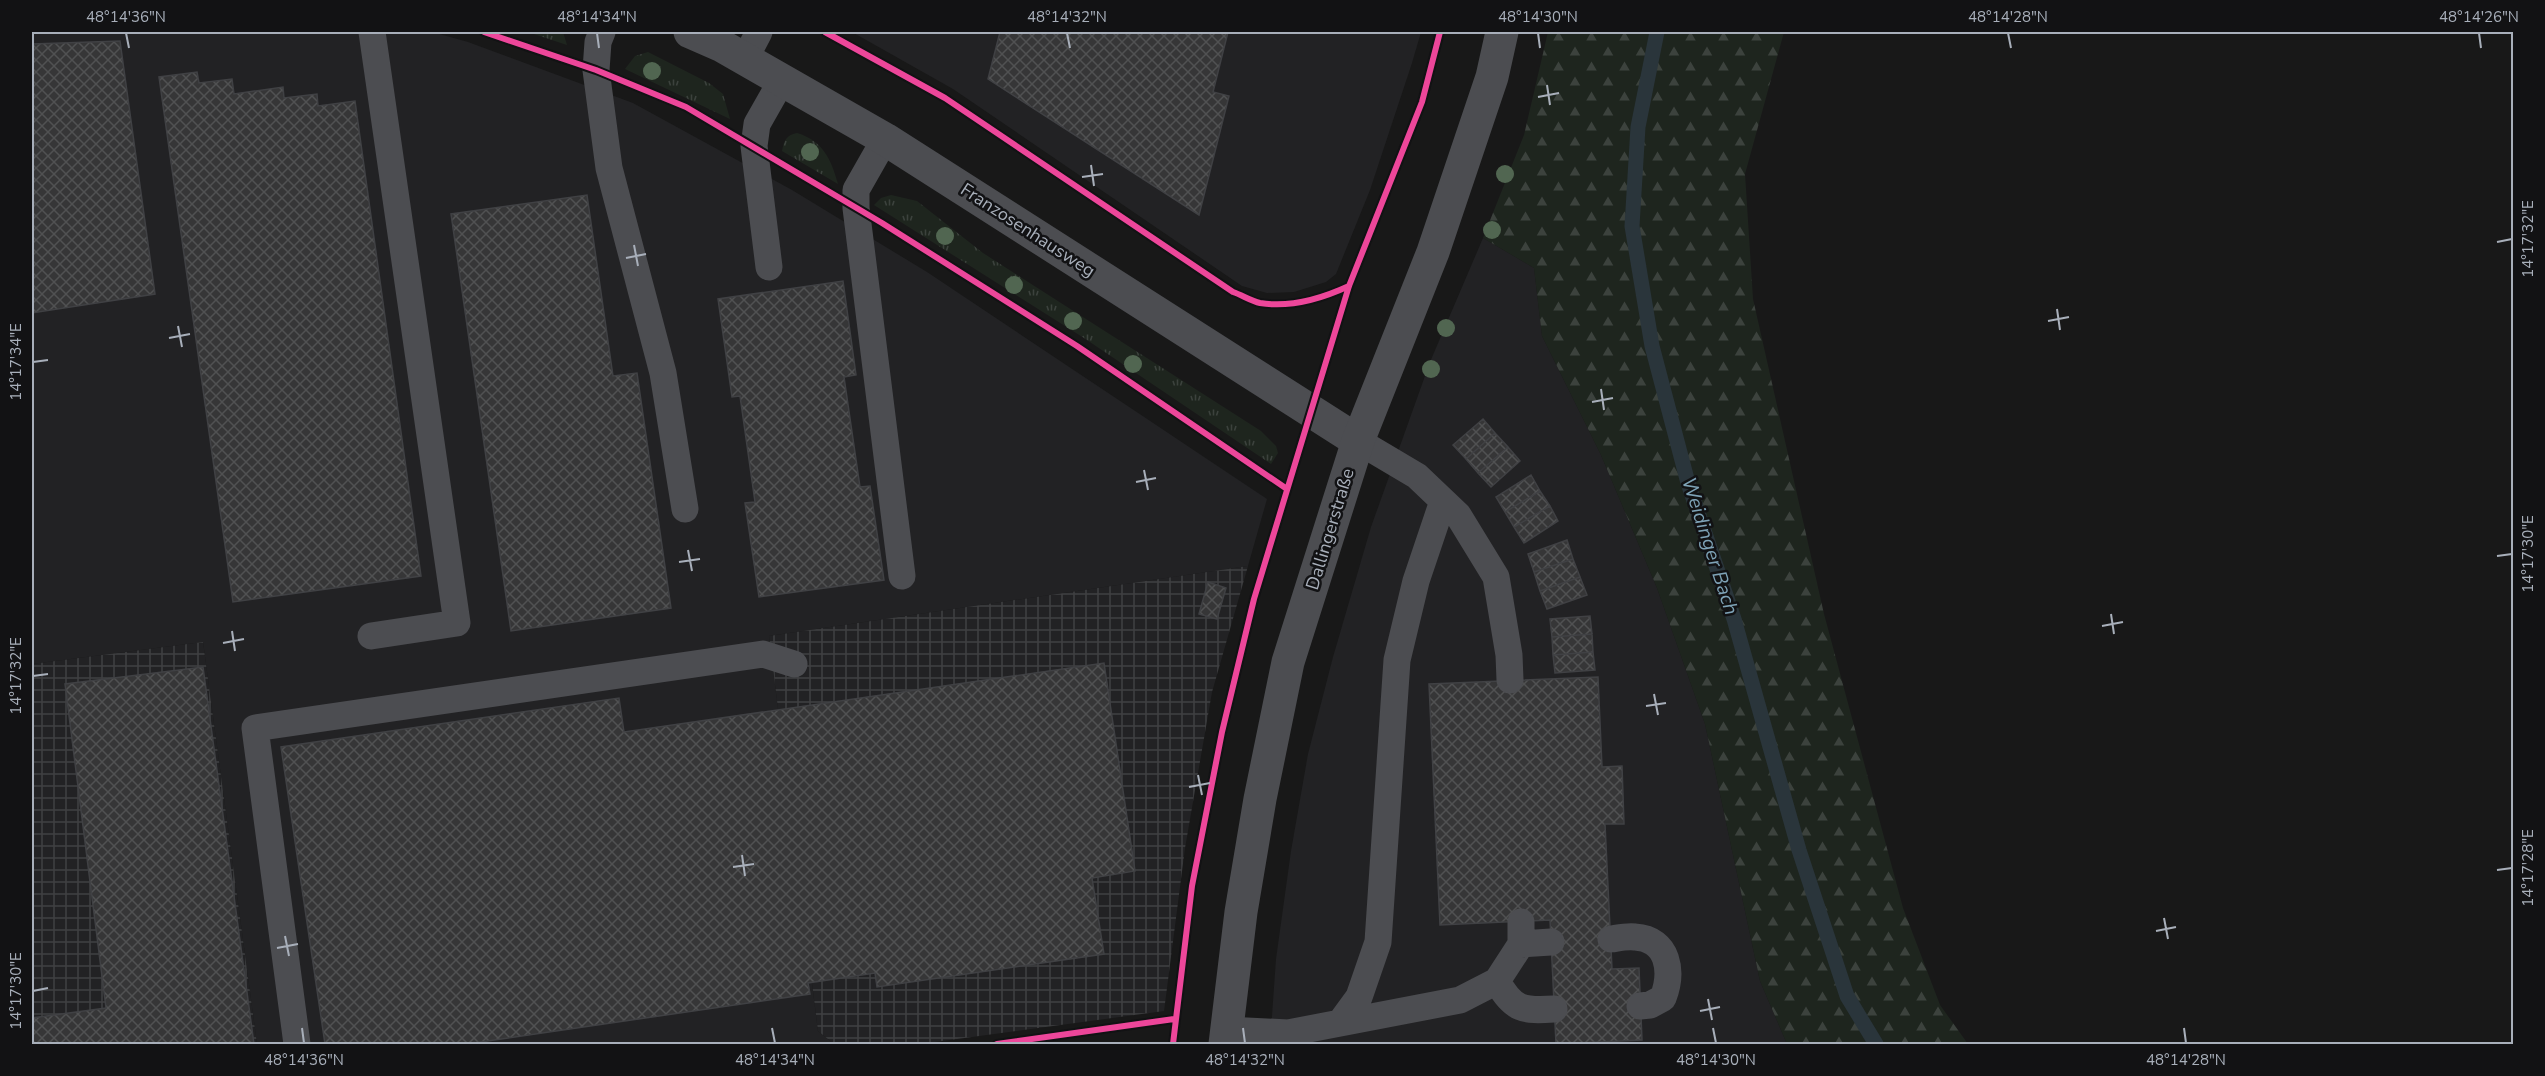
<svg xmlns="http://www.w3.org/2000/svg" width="2545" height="1076" viewBox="0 0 2545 1076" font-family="'Nunito Sans',sans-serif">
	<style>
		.built { fill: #222224 }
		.industrial { fill: url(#industrial-grid) }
		.grass { fill: url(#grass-tufts) }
		.forest { fill: url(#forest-firs) }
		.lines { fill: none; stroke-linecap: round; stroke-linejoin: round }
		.stream { stroke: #2a353b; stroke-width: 15 }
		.building { fill: url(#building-cross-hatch); stroke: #404144; stroke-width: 1.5 }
		.service { stroke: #4c4d51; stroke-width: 27 }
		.minor { stroke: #4c4d51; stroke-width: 33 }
		.tertiary { stroke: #4c4d51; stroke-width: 33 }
		.cycleway-casing { stroke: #121214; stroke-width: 10 }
		.cycleway { stroke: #ed469a; stroke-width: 6 }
		.tree { fill: #516651 }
		.ticks { fill: none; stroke: #a8afba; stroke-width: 2 }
		.labels { text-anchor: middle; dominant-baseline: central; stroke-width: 5; stroke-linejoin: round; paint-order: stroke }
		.street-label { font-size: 18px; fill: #a8afba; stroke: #121214 }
		.water-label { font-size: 20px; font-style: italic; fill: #7ea2b6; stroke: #121214 }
		.neatline { fill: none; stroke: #a8afba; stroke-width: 2 }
		.ticks-label { font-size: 15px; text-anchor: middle; fill: #a8afba }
	</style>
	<defs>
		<pattern id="industrial-grid" width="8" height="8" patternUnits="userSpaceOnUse" patternTransform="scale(1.5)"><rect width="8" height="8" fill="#222224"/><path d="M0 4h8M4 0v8" fill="none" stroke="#3f4042"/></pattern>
		<pattern id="grass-tufts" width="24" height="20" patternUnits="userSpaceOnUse" patternTransform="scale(1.5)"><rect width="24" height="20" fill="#1e251e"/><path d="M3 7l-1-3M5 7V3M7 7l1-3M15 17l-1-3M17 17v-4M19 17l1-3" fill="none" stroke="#3c423d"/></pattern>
		<pattern id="forest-firs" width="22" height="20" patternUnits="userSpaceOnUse" patternTransform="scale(1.5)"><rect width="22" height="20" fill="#1e251e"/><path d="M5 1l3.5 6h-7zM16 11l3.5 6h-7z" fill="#3c423d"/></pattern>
		<pattern id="building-cross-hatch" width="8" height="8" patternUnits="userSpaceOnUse" patternTransform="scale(1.5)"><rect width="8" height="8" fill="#363637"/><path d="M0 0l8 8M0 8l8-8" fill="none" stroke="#505152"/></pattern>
	</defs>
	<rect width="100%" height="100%" fill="#181818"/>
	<path class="built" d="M 32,32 L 432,32 L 468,42 L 633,103 L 792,190 L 927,272 L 1267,499 L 1248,566 L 769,636 L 818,1031 L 834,1044 L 257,1044 L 203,642 L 32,664 Z
		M 852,32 L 1421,32 L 1412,63 L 1370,190 L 1336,274 L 1326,282 L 1294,292 L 1267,293 L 1242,286 L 953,89 Z
		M 1483,238 L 1534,268 L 1542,336 L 1601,455 L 1657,588 L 1705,724 L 1760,981 L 1787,1044 L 1270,1044 L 1276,959 L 1291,851 L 1308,754 L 1333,657 L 1371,527 L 1430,362 Z"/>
	<path class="industrial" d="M 1248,566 L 1212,692 L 1185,848 L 1164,1011 L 920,1044 L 834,1044 L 818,1031 L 769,636 Z
		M 203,642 L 257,1044 L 32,1044 L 32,664 Z"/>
	<path class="grass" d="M 528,32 L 563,32 L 567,45 Z
		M 648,52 L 709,83 L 723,94 L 730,119 L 625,69 L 635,56 Z
		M 797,133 C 823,141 831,159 838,184 L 782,151 C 784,141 786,135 797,133 Z
		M 891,195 L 917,201 L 983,253 L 1261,431 L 1276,446 L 1278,453 L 1271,464 L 1084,338 L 874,205 L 881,198 Z"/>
	<path class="forest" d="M 1548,32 L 1784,32 L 1745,174 L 1753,299 L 1824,614 L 1903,908 L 1940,1005 L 1968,1044 L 1787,1044 L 1760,981 L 1705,724 L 1657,588 L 1601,455 L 1542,336 L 1534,268 L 1483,238 L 1524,135 Z"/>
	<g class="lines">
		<path class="stream" d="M 1657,32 L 1638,127 L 1632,226 L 1652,346 L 1688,483 L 1734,619 L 1799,850 L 1847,996 L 1876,1044"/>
	</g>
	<path class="building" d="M 1000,32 L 1228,32 L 1213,92 L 1229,96 L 1199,215 L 988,79 Z
		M 120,41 L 155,294 L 32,313 L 32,44 Z
		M 197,72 L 199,83 L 232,79 L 234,94 L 283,87 L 284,98 L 317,94 L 318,106 L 355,101 L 421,576 L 233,602 L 159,77 Z
		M 587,195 L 613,376 L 637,373 L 671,608 L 511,631 L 451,214 Z
		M 843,281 L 856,375 L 844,377 L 860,487 L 870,486 L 884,580 L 759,597 L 745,503 L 755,502 L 740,396 L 732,397 L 718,299 Z
		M 1483,419 L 1495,433 L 1466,459 L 1453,445 Z
		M 1495,433 L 1508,447 L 1478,473 L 1466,459 Z
		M 1508,447 L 1520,461 L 1491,487 L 1478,473 Z
		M 1531,475 L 1540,491 L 1505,512 L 1496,497 Z
		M 1540,491 L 1550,506 L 1514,527 L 1505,512 Z
		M 1550,506 L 1558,521 L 1524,543 L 1514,527 Z
		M 1567,540 L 1573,559 L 1534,572 L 1528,554 Z
		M 1573,559 L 1580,577 L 1540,591 L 1534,572 Z
		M 1580,577 L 1587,595 L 1547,609 L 1540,591 Z
		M 1208,582 L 1226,588 L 1217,619 L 1199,614 Z
		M 1590,616 L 1592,634 L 1552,637 L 1550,619 Z
		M 1592,634 L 1593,652 L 1553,655 L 1552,637 Z
		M 1593,652 L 1595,670 L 1555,673 L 1553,655 Z
		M 1104,663 L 1135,871 L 1092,878 L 1104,954 L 877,987 L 875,973 L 808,983 L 810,994 L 467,1044 L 325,1044 L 281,747 L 619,698 L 624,732 Z
		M 203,667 L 254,1044 L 32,1044 L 32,1018 L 106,1008 L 65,684 Z
		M 1598,677 L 1602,767 L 1622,766 L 1624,824 L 1605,824 L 1612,969 L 1639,968 L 1642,1040 L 1556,1044 L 1550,920 L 1440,925 L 1429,684 Z"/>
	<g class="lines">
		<path class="service" d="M 602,32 L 598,42 L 596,70 L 609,168 L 663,373 L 685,509
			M 745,59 L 759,32
			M 885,139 L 856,190 L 856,208 L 902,576
			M 769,267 L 754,146 L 757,124 L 782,80
			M 1358,441 L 1417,476 L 1458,515 L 1496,577 L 1509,655 L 1510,680
			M 371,636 L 457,623 L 372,32
			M 1611,939 C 1618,938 1627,936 1635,937 C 1669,939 1673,972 1663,998 L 1650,1005 L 1640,1006
			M 1521,944 L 1551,942
			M 1497,981 C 1513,1010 1523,1011 1554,1009
			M 1340,1023 L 1359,997 L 1378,942 L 1397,660 L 1416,581 L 1443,501
			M 1227,1030 L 1288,1033 L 1460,1000 L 1497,981 L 1521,944 L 1521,922
			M 297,1044 L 255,728 L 763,654 L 794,664"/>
		<path class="minor" d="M 690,32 L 722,46 L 885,139 L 1358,441"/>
		<path class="tertiary" d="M 1225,1044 L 1241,912 L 1260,799 L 1288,662 L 1358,441 L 1433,252 L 1492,77 L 1502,32"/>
		<defs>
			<path id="cycleway" d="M 484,32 L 596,70 L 686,107 L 882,223 L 1077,346 L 1287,489
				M 825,32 L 945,98 L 1233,292 C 1242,295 1251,301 1260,303 C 1290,308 1323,298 1349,286
				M 997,1044 L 1174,1019
				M 1173,1044 L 1192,886 L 1222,732 L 1254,599 L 1349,286 L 1422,102 L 1440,32"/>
		</defs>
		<use href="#cycleway" class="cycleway-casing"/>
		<use href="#cycleway" class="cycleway"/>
	</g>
	<g class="tree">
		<circle cx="652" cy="71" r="9"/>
		<circle cx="810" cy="152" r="9"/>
		<circle cx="1505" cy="174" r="9"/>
		<circle cx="1492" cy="230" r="9"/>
		<circle cx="945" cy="236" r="9"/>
		<circle cx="1014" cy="285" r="9"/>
		<circle cx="1073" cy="321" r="9"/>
		<circle cx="1446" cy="328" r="9"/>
		<circle cx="1133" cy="364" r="9"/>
		<circle cx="1431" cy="369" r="9"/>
	</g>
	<path class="ticks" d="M 126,33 L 129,48M 597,33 L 599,48M 1067,33 L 1070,48M 1538,33 L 1540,48M 2008,33 L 2011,48M 2479,33 L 2481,48M 1547,85 L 1550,105M 1538,97 L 1559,93M 1091,165 L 1094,186M 1082,177 L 1103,174M 2497,242 L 2512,239M 634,245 L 638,266M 626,258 L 646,254M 2057,309 L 2060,330M 2048,321 L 2069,317M 178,326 L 182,347M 169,338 L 190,334M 33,362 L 48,360M 1601,389 L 1604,410M 1592,402 L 1613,398M 1144,470 L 1148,490M 1136,482 L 1156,478M 688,550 L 692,571M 2497,556 L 2512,554M 679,562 L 700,559M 2111,614 L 2114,634M 2102,626 L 2123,622M 232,631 L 235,651M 223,643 L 244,639M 33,676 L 48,674M 1654,694 L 1658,715M 1646,706 L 1666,703M 1198,775 L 1202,795M 1189,787 L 1210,783M 742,855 L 745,876M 733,867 L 754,864M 2497,870 L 2512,868M 2164,918 L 2168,939M 2156,931 L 2176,927M 285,936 L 289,956M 277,948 L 298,944M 33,991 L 48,988M 1708,999 L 1712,1020M 1700,1011 L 1720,1007M 302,1028 L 304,1043M 772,1028 L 775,1043M 1243,1028 L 1245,1043M 1713,1028 L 1716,1043M 2184,1028 L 2186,1043"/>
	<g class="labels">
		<g class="street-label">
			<text transform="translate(1028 230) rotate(33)">Franzosenhausweg</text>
			<text transform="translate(1330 529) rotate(-73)">Dallingerstraße</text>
		</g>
		<g class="water-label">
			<text transform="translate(1710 546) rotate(72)">Weidinger Bach</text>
		</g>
	</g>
	<rect width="2545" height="1076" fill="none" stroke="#121214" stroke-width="66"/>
	<rect x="33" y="33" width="2479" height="1010" class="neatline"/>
	<g class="ticks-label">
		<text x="126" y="22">48°14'36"N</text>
		<text x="597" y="22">48°14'34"N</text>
		<text x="1067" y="22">48°14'32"N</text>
		<text x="1538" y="22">48°14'30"N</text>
		<text x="2008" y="22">48°14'28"N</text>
		<text x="2479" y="22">48°14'26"N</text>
		<text transform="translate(2528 239) rotate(-90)" y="5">14°17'32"E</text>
		<text transform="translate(16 362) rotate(-90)" y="5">14°17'34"E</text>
		<text transform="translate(2528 554) rotate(-90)" y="5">14°17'30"E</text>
		<text transform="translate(16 676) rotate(-90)" y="5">14°17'32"E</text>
		<text transform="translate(2528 868) rotate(-90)" y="5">14°17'28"E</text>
		<text transform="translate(16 991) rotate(-90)" y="5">14°17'30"E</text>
		<text x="304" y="1065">48°14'36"N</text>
		<text x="775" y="1065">48°14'34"N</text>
		<text x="1245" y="1065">48°14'32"N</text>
		<text x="1716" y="1065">48°14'30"N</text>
		<text x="2186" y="1065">48°14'28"N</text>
	</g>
</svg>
